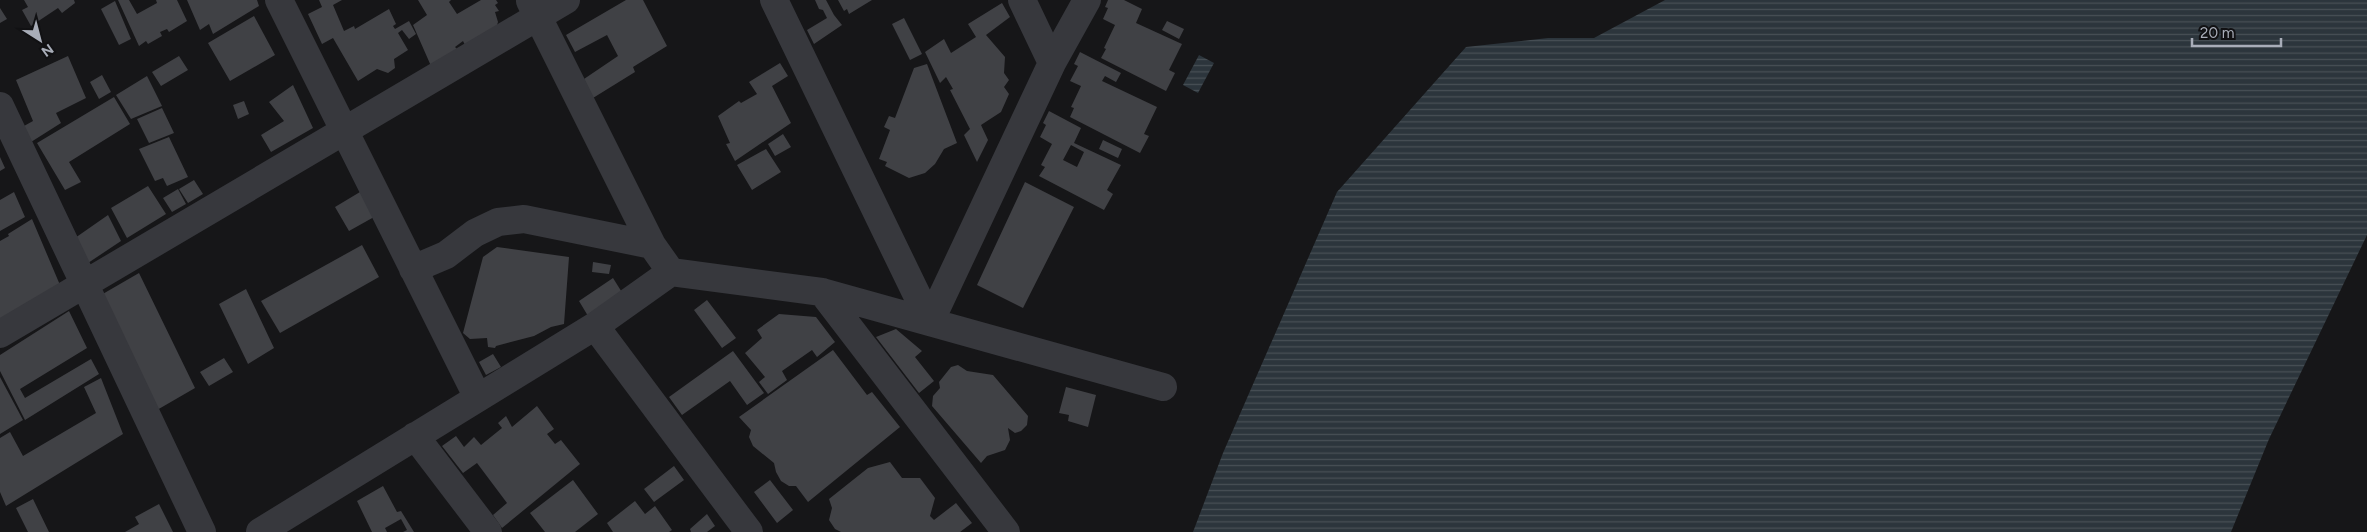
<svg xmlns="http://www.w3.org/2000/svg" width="2367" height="532" viewBox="0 0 2367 532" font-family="Figtree,sans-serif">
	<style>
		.water { fill: url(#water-rules) }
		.building { fill: #404145; fill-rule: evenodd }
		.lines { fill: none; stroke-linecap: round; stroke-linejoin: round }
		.minor { stroke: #37383d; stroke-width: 28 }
	</style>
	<defs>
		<pattern id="water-rules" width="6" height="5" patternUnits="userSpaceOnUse" patternTransform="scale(1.25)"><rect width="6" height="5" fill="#2c353c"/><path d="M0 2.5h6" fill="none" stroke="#485056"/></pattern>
	</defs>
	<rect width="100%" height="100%" fill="#161618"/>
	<path class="water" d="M 1665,0 L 2367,0 L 2367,235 L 2269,439 L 2231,532 L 1193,532 L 1223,453 L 1337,192 L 1466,47 L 1548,38 L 1594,38 Z
		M 1199,55 L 1214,63 L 1198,93 L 1183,85 Z"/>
	<path class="building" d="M 24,0 L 74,0 L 75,3 L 62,13 L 58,8 L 31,26 L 22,10 L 28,7 Z
		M 118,0 L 129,0 L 137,14 L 157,3 L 156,0 L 177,0 L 187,21 L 169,32 L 167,29 L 160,32 L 162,36 L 148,44 L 146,41 L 139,46 Z
		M 187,0 L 257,0 L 259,6 L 213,34 L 209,24 L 200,30 Z
		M 319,0 L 342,0 L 333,5 L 344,31 L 354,26 L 355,29 L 389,9 L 396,24 L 393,26 L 395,29 L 409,21 L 416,34 L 409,39 L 402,30 L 398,33 L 408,50 L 394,59 L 395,68 L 388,73 L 377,69 L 358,81 L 333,38 L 322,44 L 308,14 L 322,7 Z
		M 418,0 L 451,0 L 449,2 L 457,14 L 481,0 L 496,0 L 498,3 L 495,5 L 499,11 L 495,12 L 498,22 L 496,28 L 465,45 L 463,41 L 455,47 L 458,50 L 431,66 L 413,25 L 427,15 Z
		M 626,0 L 643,0 L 667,46 L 633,67 L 635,72 L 593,98 L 584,79 L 618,56 L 607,35 L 575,52 L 566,35 Z
		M 815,0 L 826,0 L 834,15 L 842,25 L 814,44 L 807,30 L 827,18 L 823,10 L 819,9 Z
		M 838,0 L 872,0 L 849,14 L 847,9 L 844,11 Z
		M 1108,0 L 1124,0 L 1142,9 L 1136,23 L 1182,44 L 1169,70 L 1175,73 L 1166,91 L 1101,58 L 1106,49 L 1104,48 L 1115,25 L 1103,19 L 1108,8 L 1105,7 Z
		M 115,1 L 131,39 L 119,45 L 101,9 Z
		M 1002,3 L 1010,17 L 986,35 L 1005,57 L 1004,73 L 1009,80 L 1004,87 L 1009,94 L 1001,112 L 981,125 L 988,140 L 977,162 L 964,135 L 970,129 L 950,90 L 953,89 L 946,77 L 940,83 L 925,52 L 944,39 L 951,53 L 976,37 L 968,24 Z
		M 0,8 L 7,19 L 0,23 Z
		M 254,16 L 275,55 L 230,81 L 208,43 Z
		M 904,18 L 922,54 L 910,60 L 892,24 Z
		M 1167,21 L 1184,29 L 1179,39 L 1162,30 Z
		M 1080,52 L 1121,73 L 1116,82 L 1105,76 L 1102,81 L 1157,107 L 1144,134 L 1149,136 L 1140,153 L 1070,117 L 1074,108 L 1071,107 L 1081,86 L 1070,81 L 1078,66 L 1074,64 Z
		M 68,56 L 86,98 L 56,113 L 61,123 L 31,142 L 24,126 L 33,121 L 16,80 Z
		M 179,56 L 188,70 L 161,86 L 152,72 Z
		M 780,63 L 788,76 L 772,86 L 791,123 L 735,161 L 726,144 L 730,143 L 718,116 L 739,101 L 741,103 L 757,94 L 749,82 Z
		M 927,64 L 957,143 L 944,149 L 935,164 L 925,173 L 909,178 L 885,166 L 887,162 L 879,159 L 890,130 L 884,127 L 889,116 L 895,118 L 914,68 Z
		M 102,75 L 111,92 L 99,99 L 90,82 Z
		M 147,76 L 162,106 L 131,119 L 116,95 Z
		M 293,85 L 313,128 L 271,152 L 261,135 L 284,121 L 269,102 Z
		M 114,97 L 130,124 L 69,162 L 81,182 L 65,190 L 37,143 Z
		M 244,101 L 249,114 L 238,119 L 233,105 Z
		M 162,108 L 174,133 L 149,143 L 137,119 Z
		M 1049,111 L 1081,128 L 1074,143 L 1121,165 L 1107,190 L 1113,194 L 1104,210 L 1039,176 L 1045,167 L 1041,165 L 1052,144 L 1040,137 L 1046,125 L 1043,123 ZM 1071,145 L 1084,152 L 1077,167 L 1063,160 Z
		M 783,134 L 791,147 L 775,156 L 768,144 Z
		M 169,137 L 188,177 L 167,186 L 163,178 L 155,181 L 139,149 Z
		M 1103,140 L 1122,149 L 1118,158 L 1099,149 Z
		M 766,149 L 781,172 L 752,190 L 737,165 Z
		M 0,157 L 5,168 L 0,171 Z
		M 194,180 L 203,194 L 188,203 L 179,189 Z
		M 1025,182 L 1074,207 L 1023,308 L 977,285 Z
		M 148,186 L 166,214 L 127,238 L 111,208 Z
		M 178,189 L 186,204 L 172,212 L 163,198 Z
		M 14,192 L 25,217 L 0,231 L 0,200 Z
		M 360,192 L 374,217 L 349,231 L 335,207 Z
		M 108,215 L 121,241 L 88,263 L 75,238 Z
		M 32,219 L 60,285 L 0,321 L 0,241 L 9,236 L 8,234 Z
		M 362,245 L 379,277 L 280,333 L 261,301 Z
		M 497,247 L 569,257 L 564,324 L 551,327 L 534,336 L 496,346 L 495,348 L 488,347 L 487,338 L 470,339 L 463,333 L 483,257 Z
		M 593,262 L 611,265 L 609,274 L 592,272 Z
		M 139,273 L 195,388 L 157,410 L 101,295 Z
		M 613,278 L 623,294 L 588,316 L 579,301 Z
		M 246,289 L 274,348 L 248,364 L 219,304 Z
		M 707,300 L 736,338 L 722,348 L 694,310 Z
		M 69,311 L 87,348 L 20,389 L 25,398 L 91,359 L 99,374 L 25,420 L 0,371 L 0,355 Z
		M 779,314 L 816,317 L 835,342 L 817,357 L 812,350 L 782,371 L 787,380 L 768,394 L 759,382 L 765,377 L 745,353 L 762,338 L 757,330 Z
		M 896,329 L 922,351 L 915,357 L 934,381 L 919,393 L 876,337 Z
		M 833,350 L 867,395 L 872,392 L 900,427 L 808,502 L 796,486 L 789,486 L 781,481 L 776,472 L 774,463 L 753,446 L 749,437 L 751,430 L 739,417 Z
		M 733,351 L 764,393 L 747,405 L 730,381 L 682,415 L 669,397 Z
		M 493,354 L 501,367 L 486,375 L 479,362 Z
		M 224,358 L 233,372 L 209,386 L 200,372 Z
		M 958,365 L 967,371 L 993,375 L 1028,416 L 1027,425 L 1021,431 L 1015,433 L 1008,428 L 1010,440 L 1005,450 L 987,456 L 981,463 L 932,406 L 933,396 L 940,388 L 939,382 L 951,367 Z
		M 0,377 L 23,420 L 0,434 Z
		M 101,378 L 123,434 L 6,506 L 0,492 L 0,438 L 10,432 L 23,456 L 96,413 L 84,387 Z
		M 1066,387 L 1096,395 L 1088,427 L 1068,421 L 1069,415 L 1059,413 Z
		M 537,406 L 554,429 L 547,434 L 555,444 L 561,440 L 580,464 L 502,528 L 493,515 L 507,503 L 477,463 L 463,473 L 442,446 L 456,436 L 464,447 L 474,437 L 481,445 L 502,428 L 498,423 L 506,416 L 512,427 Z
		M 890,462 L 902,478 L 920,478 L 935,498 L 930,516 L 934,520 L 956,503 L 972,523 L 960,532 L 841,532 L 835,529 L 829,520 L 832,508 L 829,499 L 868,468 Z
		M 674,466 L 684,480 L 654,502 L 644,489 Z
		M 573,480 L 598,514 L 575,532 L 545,532 L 530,513 Z
		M 770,480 L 793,510 L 777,523 L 754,492 Z
		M 383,486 L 397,512 L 401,511 L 414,532 L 403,532 L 407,530 L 401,519 L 385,528 L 387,532 L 372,532 L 357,501 Z
		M 33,499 L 49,532 L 28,532 L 16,508 Z
		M 635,501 L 645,514 L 655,506 L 672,530 L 669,532 L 613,532 L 607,523 Z
		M 159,504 L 173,532 L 125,532 L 139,524 L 135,517 Z
		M 707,514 L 715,526 L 707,532 L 691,532 L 690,529 Z"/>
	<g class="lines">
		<path class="minor" d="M 279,0 L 478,398
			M 774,0 L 930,322
			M 1022,0 L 1052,63
			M 530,1 L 652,245 L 671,272
			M 0,106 L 202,532
			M 413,269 L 446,255 L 475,233 L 498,222 L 524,219 L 652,245
			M 822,292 L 1006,532
			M 930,322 L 1052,63 L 1087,0
			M 595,326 L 749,532
			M 0,334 L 566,0
			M 415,436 L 488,532
			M 260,532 L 595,326 L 671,272 L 822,292 L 1163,387"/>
	</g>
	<g transform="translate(40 40) rotate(144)" stroke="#111113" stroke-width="4" paint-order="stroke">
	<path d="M0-4L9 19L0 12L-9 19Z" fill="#a8adb8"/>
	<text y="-8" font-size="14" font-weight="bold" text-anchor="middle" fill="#a8adb8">N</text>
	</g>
	<path d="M2192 38v8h89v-8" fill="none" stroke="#a8adb8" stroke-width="2.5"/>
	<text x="2200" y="38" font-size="15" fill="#a8adb8" stroke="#111113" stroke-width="4" paint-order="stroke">20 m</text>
</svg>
